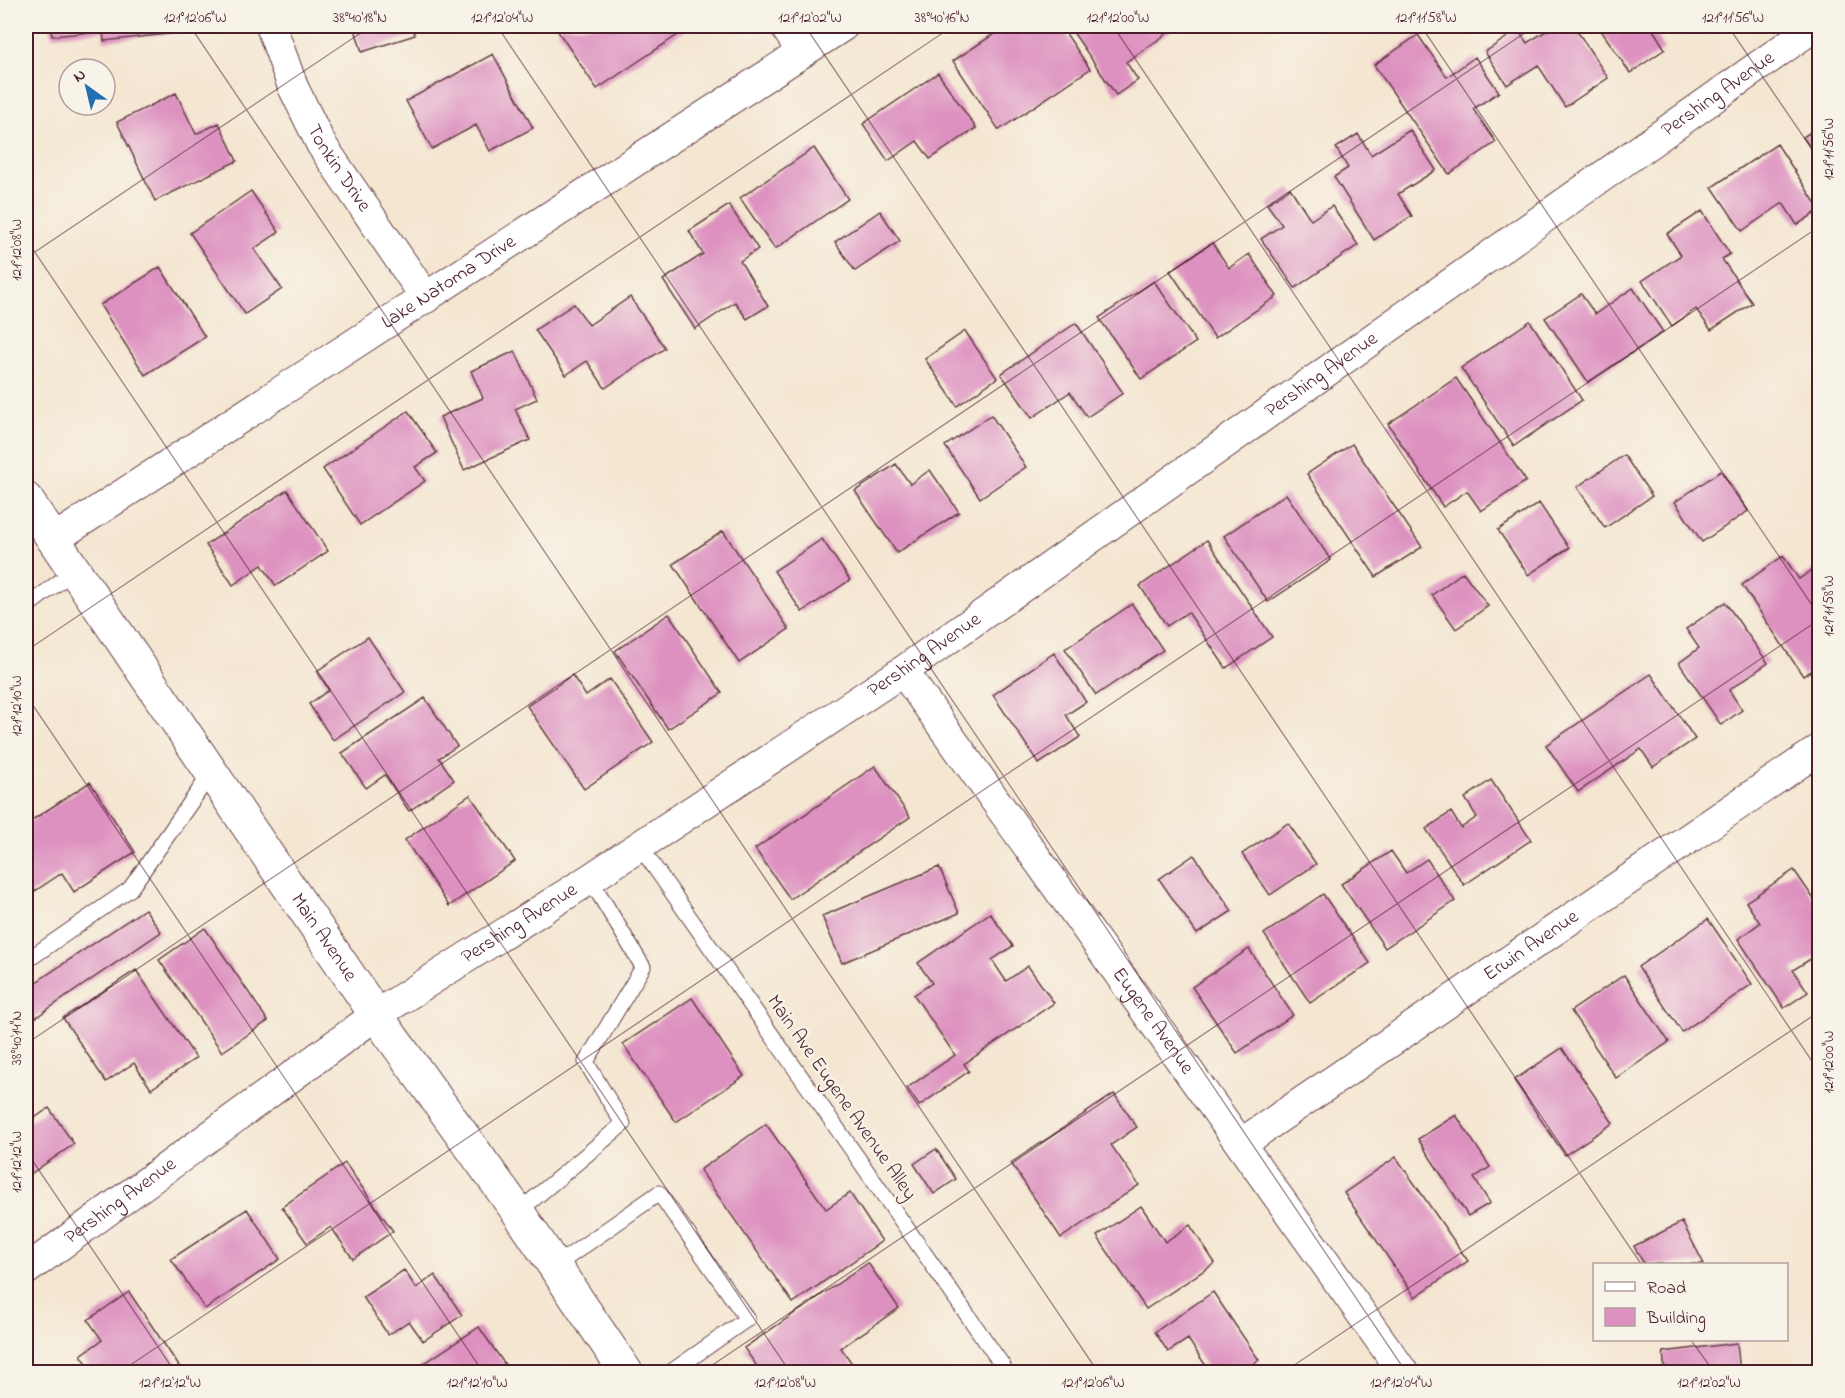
<svg xmlns="http://www.w3.org/2000/svg" width="1845" height="1398" viewBox="0 0 1845 1398" font-family="'Indie Flower',sans-serif">
	<style>
		.building { fill: #dd91c0 }
		.lines { fill: none; stroke-linecap: round; stroke-linejoin: round }
		.service-casing { stroke: #643d44; stroke-width: 17 }
		.minor-casing { stroke: #643d44; stroke-width: 32 }
		.tertiary-casing { stroke: #643d44; stroke-width: 35 }
		.service { stroke: #fff; stroke-width: 15 }
		.minor { stroke: #fff; stroke-width: 30 }
		.tertiary { stroke: #fff; stroke-width: 33 }
		.ticks { fill: none; stroke: #4a1f2b; stroke-width: 1.5; stroke-opacity: 0.45 }
		.labels { text-anchor: middle; dominant-baseline: central; stroke-width: 4.5; stroke-linejoin: round; paint-order: stroke }
		.street-label { font-size: 20px; fill: #4a1f2b; stroke: #f7f3e8 }
		.neatline { fill: none; stroke: #4a1f2b; stroke-width: 2 }
		.ticks-label { font-size: 15px; text-anchor: middle; fill: #4a1f2b }
	</style>
	<rect width="100%" height="100%" fill="#f7f3e8"/>
	<filter id="ink" filterUnits="userSpaceOnUse"><feTurbulence type="fractalNoise" baseFrequency=".0167" numOctaves="2"/><feDisplacementMap in="SourceGraphic" scale="12" xChannelSelector="R" yChannelSelector="G"/><feConvolveMatrix kernelMatrix="1 2 1 2 8 2 1 2 1" color-interpolation-filters="sRGB"/></filter>
	<filter id="wash" filterUnits="userSpaceOnUse"><feTurbulence type="fractalNoise" baseFrequency=".008" numOctaves="4" result="noise"/><feDisplacementMap in="SourceGraphic" scale="24" xChannelSelector="R" yChannelSelector="G"/><feGaussianBlur stdDeviation="1.35" result="paint"/><feColorMatrix in="noise" values="0 0 0 0 0 0 0 0 0 0 0 0 0 0 0 0 0 1.4 0 .05"/><feComposite in="paint" operator="in"/></filter>
	<g filter="url(#wash)">
		<rect width="100%" height="100%" fill="#f4e6d1"/>
		<g id="blocks">
			<path class="building" d="M 50,26 L 184,26 L 185,32 L 104,41 L 103,31 L 52,36 Z
				M 354,26 L 412,26 L 415,35 L 362,52 Z
				M 563,26 L 691,26 L 597,89 L 557,30 Z
				M 1006,26 L 1061,26 L 1090,69 L 999,130 L 953,61 Z
				M 1076,26 L 1178,26 L 1126,62 L 1138,80 L 1116,95 L 1071,29 Z
				M 1554,26 L 1574,26 L 1608,78 L 1565,107 L 1538,65 L 1507,85 L 1485,52 L 1518,30 L 1527,43 Z
				M 1598,26 L 1656,26 L 1652,28 L 1665,49 L 1630,73 Z
				M 1418,35 L 1447,77 L 1475,57 L 1499,92 L 1473,109 L 1496,142 L 1449,174 L 1374,65 Z
				M 493,54 L 533,128 L 490,151 L 476,125 L 432,149 L 406,101 Z
				M 938,73 L 976,128 L 930,159 L 917,141 L 888,161 L 863,124 Z
				M 176,93 L 196,134 L 219,123 L 237,161 L 155,201 L 117,122 Z
				M 1820,126 L 1820,161 L 1803,137 Z
				M 1410,130 L 1436,170 L 1398,194 L 1412,216 L 1374,240 L 1334,177 L 1348,168 L 1336,148 L 1358,134 L 1371,155 Z
				M 1777,144 L 1820,210 L 1797,225 L 1783,203 L 1742,231 L 1712,187 Z
				M 814,148 L 848,199 L 775,249 L 740,198 Z
				M 1290,188 L 1311,220 L 1332,206 L 1358,245 L 1295,288 L 1261,239 L 1282,225 L 1267,204 Z
				M 251,191 L 279,232 L 254,249 L 282,289 L 245,314 L 190,233 Z
				M 729,205 L 758,249 L 740,261 L 768,306 L 747,319 L 735,302 L 695,329 L 663,280 L 703,254 L 689,231 Z
				M 880,211 L 900,241 L 855,271 L 835,242 Z
				M 1702,211 L 1730,254 L 1722,259 L 1752,303 L 1711,330 L 1696,309 L 1672,326 L 1642,281 L 1681,255 L 1667,234 Z
				M 1212,243 L 1229,268 L 1249,254 L 1277,296 L 1215,338 L 1170,271 Z
				M 160,267 L 205,337 L 145,375 L 100,305 Z
				M 1154,281 L 1196,342 L 1141,379 L 1099,318 Z
				M 1633,288 L 1663,332 L 1588,382 L 1545,318 L 1581,294 L 1595,314 Z
				M 630,297 L 665,348 L 605,388 L 587,361 L 566,375 L 535,330 L 574,304 L 589,325 Z
				M 1530,321 L 1582,400 L 1514,446 L 1461,368 Z
				M 1076,323 L 1123,393 L 1087,417 L 1070,392 L 1032,418 L 1001,374 Z
				M 965,331 L 997,378 L 957,406 L 925,359 Z
				M 515,351 L 537,399 L 515,409 L 530,440 L 464,470 L 440,417 L 483,398 L 471,371 Z
				M 1456,378 L 1526,481 L 1481,511 L 1467,491 L 1443,507 L 1388,424 Z
				M 408,411 L 437,453 L 415,467 L 425,481 L 360,525 L 323,469 Z
				M 991,415 L 1026,467 L 980,498 L 945,446 Z
				M 1352,444 L 1422,547 L 1376,577 L 1307,474 Z
				M 1624,455 L 1652,496 L 1605,528 L 1577,487 Z
				M 896,464 L 910,484 L 930,470 L 959,512 L 897,553 L 855,491 Z
				M 1721,471 L 1748,511 L 1702,542 L 1675,502 Z
				M 287,490 L 328,551 L 276,586 L 262,565 L 233,585 L 206,545 Z
				M 1286,494 L 1331,560 L 1268,602 L 1224,536 Z
				M 1539,503 L 1569,548 L 1528,575 L 1498,530 Z
				M 723,531 L 789,629 L 739,663 L 673,564 Z
				M 822,539 L 850,580 L 802,612 L 774,571 Z
				M 1207,540 L 1272,637 L 1226,668 L 1188,612 L 1167,626 L 1140,586 Z
				M 1783,556 L 1799,579 L 1820,565 L 1820,666 L 1803,676 L 1742,585 Z
				M 1463,572 L 1488,606 L 1456,629 L 1432,595 Z
				M 1725,602 L 1768,663 L 1729,690 L 1742,710 L 1721,725 L 1679,663 L 1699,648 L 1686,629 Z
				M 1132,604 L 1163,650 L 1096,695 L 1065,649 Z
				M 669,614 L 722,693 L 668,729 L 615,651 Z
				M 368,637 L 405,692 L 333,740 L 309,704 L 329,690 L 317,671 Z
				M 1054,653 L 1086,702 L 1066,715 L 1080,737 L 1039,764 L 993,695 Z
				M 1651,674 L 1695,739 L 1653,767 L 1641,749 L 1578,792 L 1546,745 Z
				M 572,675 L 586,696 L 610,679 L 653,742 L 584,789 L 527,706 Z
				M 425,698 L 457,746 L 439,758 L 454,780 L 409,811 L 385,775 L 366,788 L 342,753 Z
				M 875,766 L 910,817 L 790,899 L 755,849 Z
				M 1491,780 L 1531,840 L 1464,885 L 1426,829 L 1451,812 L 1461,828 L 1477,817 L 1465,798 Z
				M 90,782 L 135,852 L 74,892 L 62,873 L 26,897 L 26,824 Z
				M 470,795 L 515,861 L 449,906 L 405,840 Z
				M 1288,823 L 1316,864 L 1270,895 L 1242,854 Z
				M 1391,851 L 1406,873 L 1427,859 L 1455,901 L 1385,948 L 1341,884 Z
				M 1194,855 L 1232,911 L 1197,934 L 1159,879 Z
				M 939,867 L 959,913 L 842,963 L 822,916 Z
				M 1794,870 L 1820,908 L 1820,953 L 1793,970 L 1808,992 L 1784,1008 L 1738,939 L 1760,923 L 1746,902 Z
				M 1323,894 L 1370,963 L 1310,1003 L 1264,934 Z
				M 145,909 L 161,932 L 26,1024 L 26,989 Z
				M 990,913 L 1013,946 L 992,960 L 1006,981 L 1028,966 L 1054,1003 L 964,1064 L 969,1071 L 919,1106 L 907,1088 L 955,1055 L 914,995 L 932,983 L 918,963 Z
				M 1708,919 L 1752,984 L 1682,1032 L 1638,967 Z
				M 205,928 L 268,1021 L 222,1052 L 159,960 Z
				M 1249,949 L 1293,1015 L 1237,1053 L 1192,987 Z
				M 136,970 L 196,1058 L 151,1089 L 134,1063 L 106,1082 L 63,1018 Z
				M 1624,975 L 1669,1042 L 1616,1078 L 1571,1011 Z
				M 692,998 L 744,1076 L 676,1122 L 623,1044 Z
				M 1562,1048 L 1613,1123 L 1565,1155 L 1514,1080 Z
				M 1114,1094 L 1137,1127 L 1111,1145 L 1139,1185 L 1061,1238 L 1011,1163 Z
				M 49,1108 L 74,1144 L 26,1177 L 26,1124 Z
				M 1456,1115 L 1490,1167 L 1474,1178 L 1490,1203 L 1468,1216 L 1418,1139 Z
				M 766,1124 L 826,1209 L 850,1193 L 882,1241 L 793,1303 L 700,1170 Z
				M 936,1149 L 956,1179 L 934,1194 L 914,1164 Z
				M 1396,1157 L 1468,1261 L 1415,1297 L 1344,1193 Z
				M 345,1163 L 393,1231 L 353,1259 L 331,1227 L 307,1243 L 282,1207 Z
				M 1141,1206 L 1165,1242 L 1190,1225 L 1215,1263 L 1146,1309 L 1097,1236 Z
				M 247,1209 L 280,1259 L 205,1309 L 171,1259 Z
				M 1682,1222 L 1704,1264 L 1644,1264 L 1634,1246 Z
				M 868,1263 L 899,1308 L 841,1348 L 858,1372 L 761,1372 L 744,1348 Z
				M 404,1270 L 416,1288 L 435,1275 L 462,1315 L 423,1341 L 409,1321 L 388,1335 L 363,1297 Z
				M 129,1292 L 183,1372 L 93,1372 L 81,1355 L 102,1340 L 88,1320 Z
				M 1213,1292 L 1259,1360 L 1241,1372 L 1210,1372 L 1188,1339 L 1168,1352 L 1155,1332 Z
				M 479,1327 L 510,1372 L 423,1372 L 419,1367 Z
				M 1737,1343 L 1740,1372 L 1665,1372 L 1663,1352 Z"/>
		</g>
	</g>
	<g filter="url(#ink)">
		<use href="#blocks" fill-opacity="0" stroke="#643d44" stroke-width="1.5"/>
		<g class="lines">
			<defs>
				<path id="service" d="M 26,607 L 75,570
					M 639,845 L 1003,1366 L 993,1372
					M 26,961 L 130,889 L 212,772
					M 518,1212 L 623,1124 L 586,1062 L 643,967 L 590,879
					M 555,1266 L 659,1193 L 747,1319 L 671,1372"/>
				<g id="minor">
					<path id="s1" d="M 271,26 L 293,87 L 321,144 L 426,298"/>
					<path d="M 785,26 L 802,52"/>
					<path id="s2" d="M 54,539 L 843,26"/>
					<path id="s3" d="M 903,671 L 1403,1372"/>
					<path id="s4" d="M 1242,1143 L 1820,749"/>
					<path id="s5" d="M 26,1270 L 376,1015 L 590,879 L 903,671 L 1815,26"/>
				</g>
				<g id="tertiary">
					<path id="s6" d="M 26,499 L 376,1015 L 518,1212 L 626,1372"/>
				</g>
			</defs>
			<use href="#service" class="service-casing"/>
			<use href="#minor" class="minor-casing"/>
			<use href="#tertiary" class="tertiary-casing"/>
			<use href="#service" class="service"/>
			<use href="#minor" class="minor"/>
			<use href="#tertiary" class="tertiary"/>
		</g>
	</g>
	<path class="ticks" d="M 190,26 L 1098,1372M 497,26 L 1406,1372M 805,26 L 1641,1264M 1113,26 L 1820,1073M 1421,26 L 1820,617M 1728,26 L 1820,161M 26,239 L 790,1372M 26,258 L 371,26M 26,651 L 953,26M 26,695 L 483,1372M 26,1044 L 1535,26M 26,1151 L 175,1372M 1691,1340 L 1714,1372M 120,1372 L 1820,226M 702,1372 L 1820,619M 1284,1372 L 1820,1011"/>
	<g class="labels">
		<g class="street-label">
			<text stroke="none"><textPath href="#s5" startOffset="2061">Pershing Avenue</textPath></text>
			<text stroke="none"><textPath href="#s1" startOffset="158">Tonkin Drive</textPath></text>
			<text stroke="none"><textPath href="#s2" startOffset="471">Lake Natoma Drive</textPath></text>
			<text stroke="none"><textPath href="#s5" startOffset="1575">Pershing Avenue</textPath></text>
			<text stroke="none"><textPath href="#s5" startOffset="1089">Pershing Avenue</textPath></text>
			<text stroke="none"><textPath href="#s5" startOffset="603">Pershing Avenue</textPath></text>
			<text stroke="none"><textPath href="#s6" startOffset="530">Main Avenue</textPath></text>
			<text stroke="none"><textPath href="#s4" startOffset="350">Erwin Avenue</textPath></text>
			<text stroke="none"><textPath href="#s3" startOffset="430">Eugene Avenue</textPath></text>
			<text transform="translate(841 1098) rotate(55)">Main Ave Eugene Avenue Alley</text>
			<text stroke="none"><textPath href="#s5" startOffset="117">Pershing Avenue</textPath></text>
		</g>
	</g>
	<rect width="1845" height="1398" fill="none" stroke="#f7f3e8" stroke-width="66"/>
	<rect x="1593" y="1263" width="195" height="78" fill="#f7f3e8" stroke="#b29e9c" stroke-width="1.5"/>
	<rect x="1605" y="1282" width="30" height="9" fill="#ffffff" stroke="#b29e9c" stroke-width="1.5"/>
	<text x="1647" y="1293" font-size="18" fill="#4a1f2b">Road</text>
	<rect x="1605" y="1308" width="30" height="18" fill="#dd91c0" stroke="#b29e9c" stroke-width="1.5"/>
	<text x="1647" y="1323" font-size="18" fill="#4a1f2b">Building</text>
	<g transform="translate(87 87) rotate(326)"><circle r="28" fill="#f7f3e8" stroke="#b29e9c" stroke-width="1.5"/>
	<path d="M0-4.5L10 22L0 15L-10 22Z" fill="#1f6fb2"/>
	<text y="-9" font-size="16" font-weight="bold" text-anchor="middle" fill="#4a1f2b">N</text>
	</g>
	<rect x="33" y="33" width="1779" height="1332" class="neatline"/>
	<g class="ticks-label">
		<text x="195" y="22">121°12'06"W</text>
		<text x="360" y="22">38°40'18"N</text>
		<text x="502" y="22">121°12'04"W</text>
		<text x="810" y="22">121°12'02"W</text>
		<text x="942" y="22">38°40'16"N</text>
		<text x="1118" y="22">121°12'00"W</text>
		<text x="1426" y="22">121°11'58"W</text>
		<text x="1733" y="22">121°11'56"W</text>
		<text transform="translate(1828 149) rotate(-90)" y="5">121°11'56"W</text>
		<text transform="translate(16 250) rotate(-90)" y="5">121°12'08"W</text>
		<text transform="translate(1828 606) rotate(-90)" y="5">121°11'58"W</text>
		<text transform="translate(16 706) rotate(-90)" y="5">121°12'10"W</text>
		<text transform="translate(16 1038) rotate(-90)" y="5">38°40'14"N</text>
		<text transform="translate(1828 1062) rotate(-90)" y="5">121°12'00"W</text>
		<text transform="translate(16 1162) rotate(-90)" y="5">121°12'12"W</text>
		<text x="170" y="1387">121°12'12"W</text>
		<text x="477" y="1387">121°12'10"W</text>
		<text x="785" y="1387">121°12'08"W</text>
		<text x="1093" y="1387">121°12'06"W</text>
		<text x="1401" y="1387">121°12'04"W</text>
		<text x="1709" y="1387">121°12'02"W</text>
	</g>
</svg>
